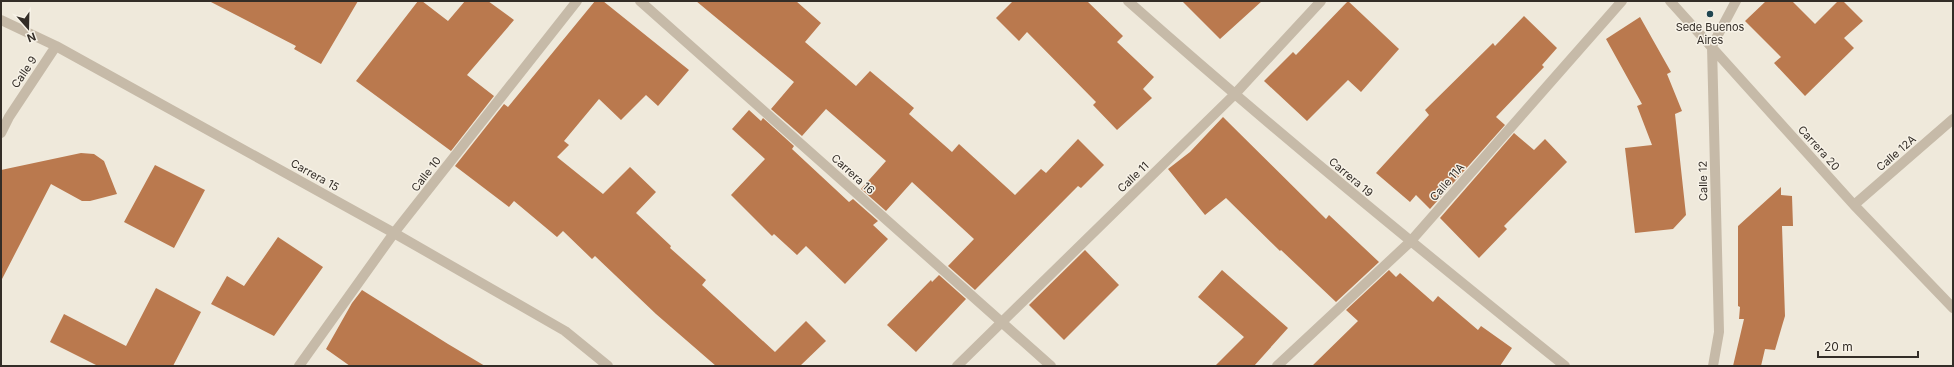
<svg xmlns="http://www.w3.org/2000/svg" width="1954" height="367" viewBox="0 0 1954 367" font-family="Inter,sans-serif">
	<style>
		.building { fill: #ba794e }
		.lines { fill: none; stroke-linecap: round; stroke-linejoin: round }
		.minor { stroke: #c6baa8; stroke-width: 10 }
		.poi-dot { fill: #214651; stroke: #f7f2e7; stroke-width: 1.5 }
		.labels { text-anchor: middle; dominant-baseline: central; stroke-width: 3; stroke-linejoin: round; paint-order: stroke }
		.poi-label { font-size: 11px; fill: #332d27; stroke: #f7f2e7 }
		.street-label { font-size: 11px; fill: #332d27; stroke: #f7f2e7 }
	</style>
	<rect width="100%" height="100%" fill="#efe9db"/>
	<path class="building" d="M 209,1 L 358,1 L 321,64 L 294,49 L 296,46 Z
		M 418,1 L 422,1 L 448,21 L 465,1 L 488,1 L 514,20 L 467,75 L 494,96 L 451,151 L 356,81 Z
		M 595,1 L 603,1 L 689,70 L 658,106 L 646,95 L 621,120 L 599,99 L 564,141 L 569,145 L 557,157 L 603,194 L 630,167 L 656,192 L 636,213 L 671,246 L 670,248 L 706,280 L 702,285 L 775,352 L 806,321 L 826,341 L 800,366 L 716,366 L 656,314 L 595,256 L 592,259 L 563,231 L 557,237 L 514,201 L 509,207 L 455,166 L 504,104 L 508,107 Z
		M 696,1 L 796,1 L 821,23 L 805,42 L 856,86 L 870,71 L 914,108 L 909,114 L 952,152 L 959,144 L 1015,195 L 1041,169 L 1046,173 L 1078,139 L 1104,165 L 1081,188 L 1078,186 L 975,290 L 948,266 L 974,239 L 912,182 L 886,211 L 861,189 L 886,161 L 826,109 L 802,136 L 771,109 L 794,82 Z
		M 1013,1 L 1087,1 L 1123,36 L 1117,42 L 1154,77 L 1143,89 L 1152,98 L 1117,130 L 1093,105 L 1096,102 L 1027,32 L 1019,41 L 996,18 Z
		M 1182,1 L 1262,1 L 1220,39 Z
		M 1348,1 L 1399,49 L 1361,92 L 1348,80 L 1307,121 L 1264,81 L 1293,52 L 1296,55 Z
		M 1766,1 L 1792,1 L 1815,24 L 1838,1 L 1843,1 L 1863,21 L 1844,38 L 1854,48 L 1805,96 L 1774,63 L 1781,57 L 1745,21 Z
		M 1524,16 L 1557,48 L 1542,65 L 1544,67 L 1496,117 L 1505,125 L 1430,209 L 1416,195 L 1410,202 L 1376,173 L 1429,115 L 1425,110 L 1493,43 L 1495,46 Z
		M 1640,17 L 1671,72 L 1667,74 L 1682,111 L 1675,114 L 1686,215 L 1673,229 L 1635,233 L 1625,148 L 1652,145 L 1637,106 L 1642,104 L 1606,39 Z
		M 749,110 L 761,121 L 763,118 L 794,146 L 792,149 L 849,202 L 853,199 L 878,221 L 873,225 L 888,239 L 845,284 L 806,246 L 797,255 L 774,234 L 772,236 L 731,195 L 765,159 L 732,129 Z
		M 1223,117 L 1326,219 L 1329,215 L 1379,262 L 1336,302 L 1281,250 L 1280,251 L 1226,198 L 1205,215 L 1168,169 L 1190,152 Z
		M 1514,133 L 1534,150 L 1545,139 L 1567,162 L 1504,226 L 1507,229 L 1479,258 L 1440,218 Z
		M 81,153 L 94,154 L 104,161 L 117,194 L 90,201 L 82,201 L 51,184 L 1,281 L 1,170 Z
		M 155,165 L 205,190 L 174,248 L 124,222 Z
		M 1781,187 L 1781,195 L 1792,196 L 1793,226 L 1782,226 L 1785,316 L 1782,326 L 1775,350 L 1765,349 L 1761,366 L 1733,366 L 1744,319 L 1739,319 L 1740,307 L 1738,306 L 1738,226 Z
		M 278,237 L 323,267 L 274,336 L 211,304 L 227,276 L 244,286 Z
		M 1085,250 L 1119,285 L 1064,340 L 1029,305 Z
		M 1222,270 L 1288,328 L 1254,366 L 1215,366 L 1244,337 L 1198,297 Z
		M 1389,270 L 1396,277 L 1400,273 L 1433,302 L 1438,296 L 1478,330 L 1481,326 L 1512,348 L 1500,366 L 1312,366 L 1358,321 L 1346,310 Z
		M 939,275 L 966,299 L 916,352 L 887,325 L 931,280 L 932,282 Z
		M 156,288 L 201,312 L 173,366 L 98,366 L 50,342 L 64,314 L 126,346 Z
		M 362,290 L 448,344 L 485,366 L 350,366 L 326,349 L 352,303 Z"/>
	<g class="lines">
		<path class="minor" d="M 640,1 L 1051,366
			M 1128,1 C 1270,127 1417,247 1565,366
			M 1670,1 L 1854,205 L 1953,308
			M 1,20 L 56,46 L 394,233 L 565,331 L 608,366
			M 1,133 L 9,117 L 56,46
			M 1854,205 L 1953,119
			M 299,366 L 394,233 L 577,1
			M 957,366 L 1234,95 L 1321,1
			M 1277,366 L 1410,242 L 1622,1
			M 1713,366 L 1719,332 L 1712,46 L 1736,1"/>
	</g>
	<circle class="poi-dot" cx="1710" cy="14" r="4"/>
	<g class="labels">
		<g class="poi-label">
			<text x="1710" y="27">Sede Buenos<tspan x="1710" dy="13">Aires</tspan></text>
		</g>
		<g class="street-label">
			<text transform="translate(24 72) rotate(-56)">Calle 9</text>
			<text transform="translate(1819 148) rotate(48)">Carrera 20</text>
			<text transform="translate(1896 153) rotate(-41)">Calle 12A</text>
			<text transform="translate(426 174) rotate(-52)">Calle 10</text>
			<text transform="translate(853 174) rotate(42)">Carrera 16</text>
			<text transform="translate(315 175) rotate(29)">Carrera 15</text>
			<text transform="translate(1133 177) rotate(-44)">Calle 11</text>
			<text transform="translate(1351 177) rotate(40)">Carrera 19</text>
			<text transform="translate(1703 181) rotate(-91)">Calle 12</text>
			<text transform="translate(1447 182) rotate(-49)">Calle 11A</text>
		</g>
	</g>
	<rect width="1954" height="367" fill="none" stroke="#332d27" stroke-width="4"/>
	<g transform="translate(28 28) rotate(160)" stroke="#f7f2e7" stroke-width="3" paint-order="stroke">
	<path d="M0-3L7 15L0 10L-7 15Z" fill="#332d27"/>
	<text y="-6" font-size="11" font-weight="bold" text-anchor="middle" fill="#332d27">N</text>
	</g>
	<path d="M1818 351v6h100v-6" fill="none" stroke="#332d27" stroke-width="2"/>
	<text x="1824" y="351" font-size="12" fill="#332d27" stroke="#f7f2e7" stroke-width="3" paint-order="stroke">20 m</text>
</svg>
